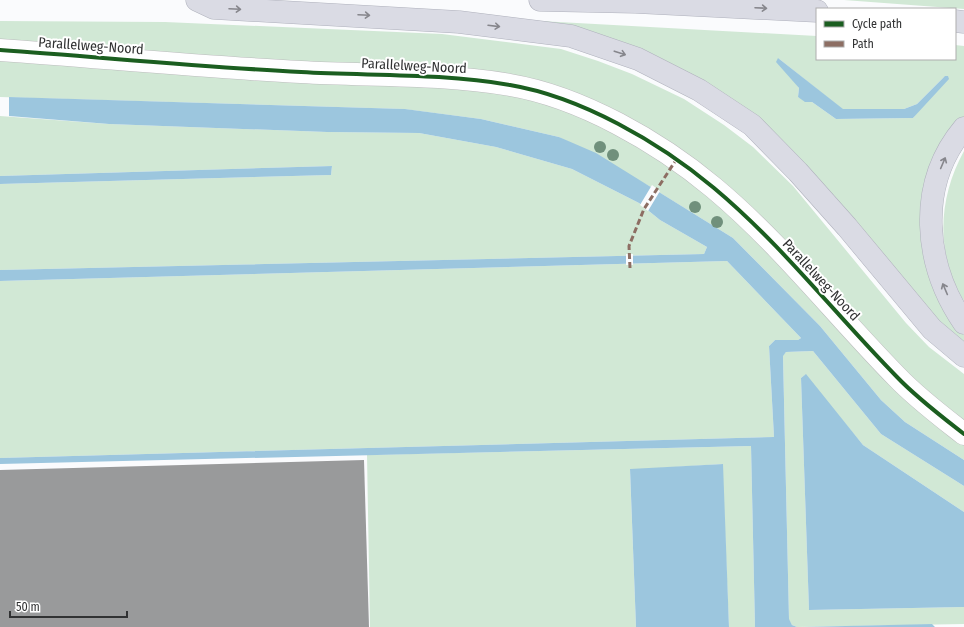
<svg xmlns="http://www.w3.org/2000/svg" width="964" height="627" viewBox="0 0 964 627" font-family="'Fira Sans Condensed',sans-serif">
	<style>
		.green { fill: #d1e8d5; fill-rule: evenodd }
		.water { fill: #9cc6de }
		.pier { fill: #fafbfd }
		.building { fill: #999a9b }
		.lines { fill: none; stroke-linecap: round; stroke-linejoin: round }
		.minor-casing { stroke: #bbbcbd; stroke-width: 23 }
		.highway-casing { stroke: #afb1bc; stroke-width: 23 }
		.minor { stroke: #fefeff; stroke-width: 22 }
		.highway { stroke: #dadbe4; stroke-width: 22 }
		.quiet { stroke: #8d6e63; stroke-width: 3; stroke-dasharray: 6 3; stroke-linecap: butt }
		.cycleway-casing { stroke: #fff; stroke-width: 6 }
		.cycleway { stroke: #1b5e20; stroke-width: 4 }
		.tree { fill: #70907c }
		.oneway { stroke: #86868c }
		.labels { text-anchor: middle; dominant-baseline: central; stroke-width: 4; stroke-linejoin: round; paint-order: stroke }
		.street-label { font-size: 14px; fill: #313233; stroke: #fff }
	</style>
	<rect width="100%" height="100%" fill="#fafbfd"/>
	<path class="green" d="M 844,0 L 964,0 L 964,9 Z
		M 522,20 L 817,36 L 817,59 L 955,59 L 955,45 L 964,46 L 964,119 L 928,187 L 958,329 L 964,335 L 964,348 L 752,121 ZM 778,58 L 842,109 L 904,109 L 917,104 L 945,76 L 913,118 L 836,119 L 812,102 L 798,97 L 799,88 Z
		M 0,21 L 165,22 L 442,34 L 561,49 L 598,61 L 632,74 L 684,99 L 724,125 L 753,147 L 793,186 L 906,323 L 929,347 L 964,374 L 964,427 L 920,391 L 752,214 L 560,93 L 0,43 Z
		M 0,58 L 509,91 L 611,128 L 709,193 L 964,441 L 964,460 L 905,422 L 881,400 L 820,326 L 733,238 L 649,186 L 559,137 L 481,119 L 404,109 L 0,97 Z
		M 0,116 L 109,124 L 327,132 L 419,133 L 496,147 L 572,169 L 639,203 L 660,220 L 707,247 L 704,254 L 0,270 L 0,184 L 331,175 L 332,166 L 0,176 Z
		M 964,151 L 964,301 C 935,254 938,198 964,151 Z
		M 727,261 L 801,338 L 798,340 L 775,340 L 769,346 L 774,437 L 0,458 L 0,281 Z
		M 813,351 L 881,434 L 964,486 L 964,598 L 964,512 L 863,445 L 805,375 L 801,378 L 809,610 L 964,607 L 964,624 L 797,627 L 792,625 L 789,620 L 783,355 L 786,352 Z
		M 751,446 L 755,627 L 729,627 L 722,464 L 630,470 L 636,627 L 370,627 L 367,455 Z"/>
	<path class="water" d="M 778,58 L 843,109 L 904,109 L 917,104 L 945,76 L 948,76 L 949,79 L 913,118 L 836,119 L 812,102 L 805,102 L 798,97 L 799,88 L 776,62 Z
		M 9,97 L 405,109 L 481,119 L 559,137 L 596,153 L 733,238 L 820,326 L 881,400 L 905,422 L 964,460 L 964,486 L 881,434 L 813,351 L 786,352 L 783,356 L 789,619 L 792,625 L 797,627 L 755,627 L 751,446 L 0,464 L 0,458 L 774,437 L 769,346 L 775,340 L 798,340 L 801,338 L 727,261 L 0,281 L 0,270 L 704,254 L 707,247 L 660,220 L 639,203 L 572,169 L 496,147 L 419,133 L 327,132 L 109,124 L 9,116 Z
		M 332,166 L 331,175 L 0,184 L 0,176 Z
		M 806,374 L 863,445 L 964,512 L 964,607 L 809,610 L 801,378 Z
		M 723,464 L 729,627 L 636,627 L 630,469 Z
		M 932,624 L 935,627 L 802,627 Z"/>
	<path class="pier" d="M 652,185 L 660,191 L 648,211 L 640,205 Z
		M 626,254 L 633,254 L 633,265 L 626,265 Z"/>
	<path class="building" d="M 364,460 L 369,627 L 0,627 L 0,470 Z"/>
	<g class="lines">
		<defs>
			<path id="minor" d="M 0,50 C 100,57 201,67 301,72 C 370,76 441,73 510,85 C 581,97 659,142 714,188 C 781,244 836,315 897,377 C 917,398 941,416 964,434"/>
			<path id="highway" d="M 197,0 L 214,8 L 459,22 L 571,36 L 638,59 L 699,90 L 752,125 L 798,172 L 847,227 L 932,329 L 964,356
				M 540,0 L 636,2 L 817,11
				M 955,21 L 964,22
				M 964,128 C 916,185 924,265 964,323"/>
		</defs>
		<use href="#minor" class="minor-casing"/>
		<use href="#highway" class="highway-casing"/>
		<use href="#minor" class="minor"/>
		<use href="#highway" class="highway"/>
		<path class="quiet" d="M 630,268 L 629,246 L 644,209 L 676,160"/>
		<defs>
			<path id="cycleway" d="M 0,50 C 100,57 201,67 301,72 C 370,76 441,73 510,85 C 581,97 659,142 714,188 C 781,244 836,315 897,377 C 917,398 941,416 964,434"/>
		</defs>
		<use href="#cycleway" class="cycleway-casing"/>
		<use href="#cycleway" class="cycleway"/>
	</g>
	<g class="tree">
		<circle cx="600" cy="147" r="6"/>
		<circle cx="613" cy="155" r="6"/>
		<circle cx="695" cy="207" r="6"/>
		<circle cx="717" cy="222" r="6"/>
	</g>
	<defs><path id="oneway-shaft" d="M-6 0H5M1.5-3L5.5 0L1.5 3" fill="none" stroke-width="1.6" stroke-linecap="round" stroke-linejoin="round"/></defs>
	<g class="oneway">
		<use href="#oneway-shaft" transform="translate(761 8) rotate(3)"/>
		<use href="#oneway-shaft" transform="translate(235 9) rotate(3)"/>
		<use href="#oneway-shaft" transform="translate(364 15) rotate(3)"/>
		<use href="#oneway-shaft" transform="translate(494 26) rotate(7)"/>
		<use href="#oneway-shaft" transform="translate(620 53) rotate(18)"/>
		<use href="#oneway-shaft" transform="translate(943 163) rotate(-67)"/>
		<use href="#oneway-shaft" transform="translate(945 289) rotate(-113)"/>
	</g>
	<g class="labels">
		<g class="street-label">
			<text transform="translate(91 46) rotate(4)">Parallelweg-Noord</text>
			<text transform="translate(414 66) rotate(3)">Parallelweg-Noord</text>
			<text transform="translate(821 280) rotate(47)">Parallelweg-Noord</text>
		</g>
	</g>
	<rect x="816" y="8" width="140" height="52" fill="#ffffff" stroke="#adadad"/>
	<rect x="824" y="21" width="20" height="6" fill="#1b5e20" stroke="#adadad"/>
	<text x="852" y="28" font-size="12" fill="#313233">Cycle path</text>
	<rect x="824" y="41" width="20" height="6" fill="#8d6e63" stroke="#adadad"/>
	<text x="852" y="48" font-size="12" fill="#313233">Path</text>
	<path d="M10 611v6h117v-6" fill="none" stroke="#313233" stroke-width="2"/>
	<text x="16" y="611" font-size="12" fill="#313233" stroke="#ffffff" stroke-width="3" paint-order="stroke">50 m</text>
</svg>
